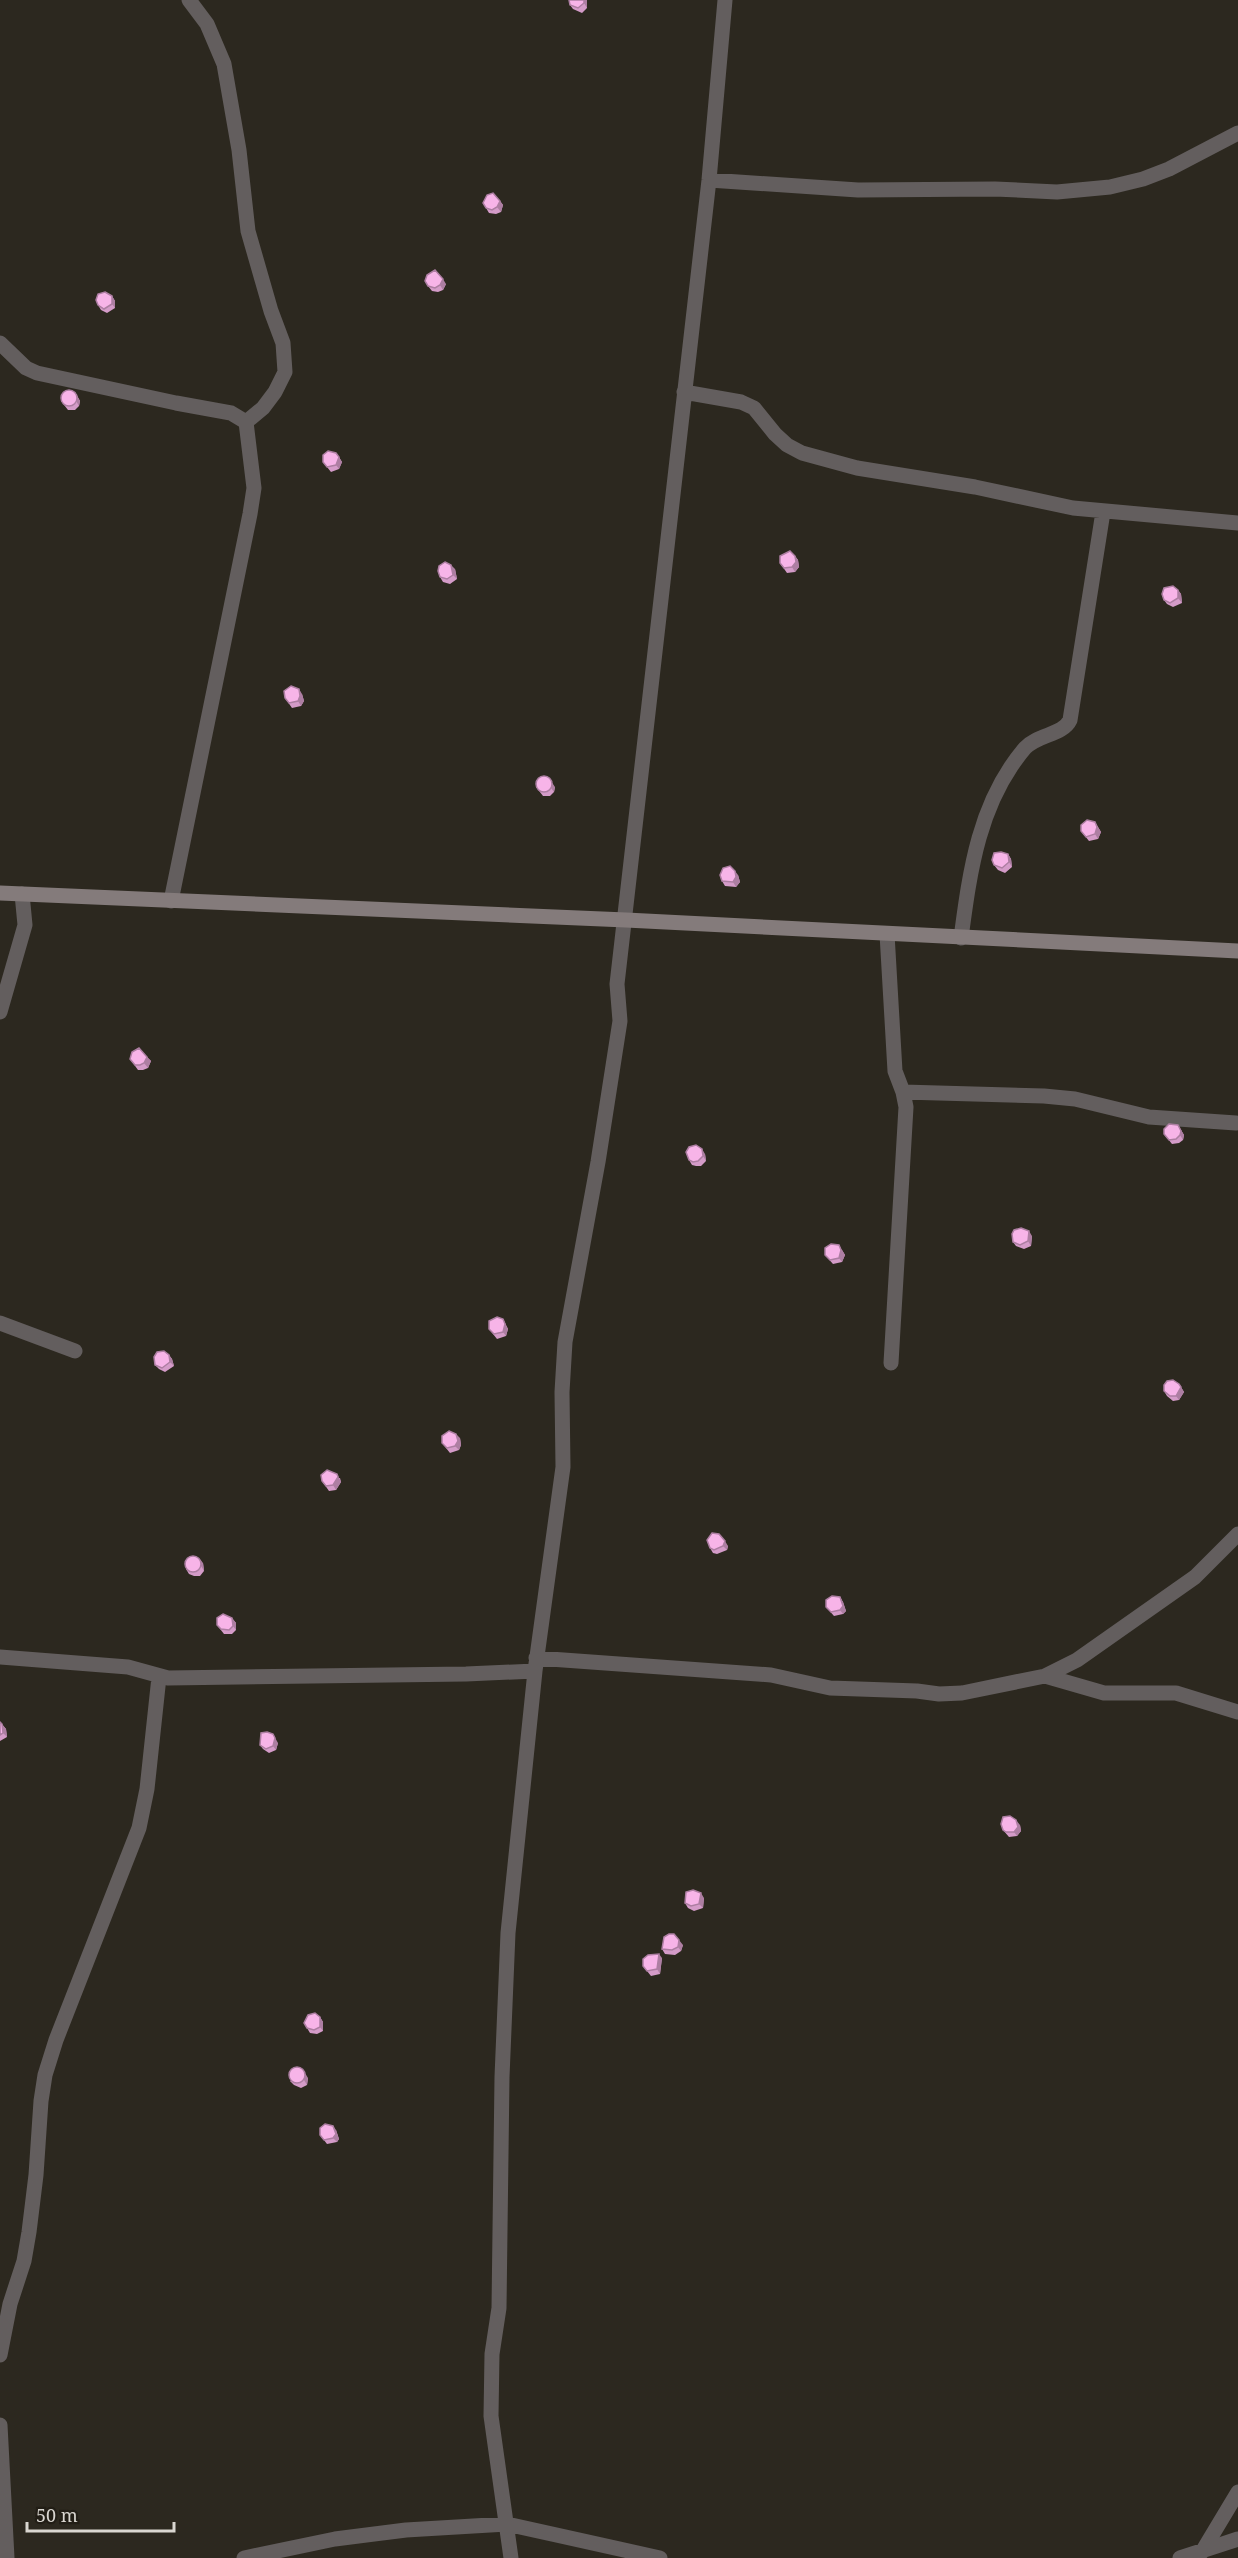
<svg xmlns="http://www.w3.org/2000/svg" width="1238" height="2558" viewBox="0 0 1238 2558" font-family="'Noto Serif',serif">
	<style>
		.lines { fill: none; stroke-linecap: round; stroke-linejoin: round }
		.street { stroke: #635e5e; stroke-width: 15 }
		.secondary { stroke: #847b7b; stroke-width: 15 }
		.wall { fill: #d49bc8 }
		.shaded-wall { fill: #ad7ea2 }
		.building { fill: #f7b4e8; stroke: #ad7ea2; stroke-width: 1.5 }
	</style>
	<rect width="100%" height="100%" fill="#2c281f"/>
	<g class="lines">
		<path class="street" d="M 189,0 L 207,24 L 224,64 L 239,150 L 248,231 L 271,311 L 283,343 L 285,372 L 275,392 L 263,408 L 246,422
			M 709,180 L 858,190 L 995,189 L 1057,192 L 1110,187 L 1143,179 L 1169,169 L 1238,133
			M 0,343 L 26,368 L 37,373 L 176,403 L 231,413 L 246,422
			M 684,392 L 741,402 L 754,408 L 775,434 L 787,445 L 802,453 L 857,468 L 975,487 L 1073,508 L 1238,523
			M 171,901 L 250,514 L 254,488 L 246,422
			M 887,934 L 895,1071 L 903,1092 L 906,1107 L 891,1363
			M 961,938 C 970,870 979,802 1025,748 C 1038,734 1063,735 1070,720 L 1103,512
			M 0,1012 L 25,925 L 22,894
			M 903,1092 L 1044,1096 L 1075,1099 L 1149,1117 L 1236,1123
			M 0,1323 L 75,1351
			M 0,1657 L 128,1667 L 168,1678 L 466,1674 L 535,1671
			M 536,1658 L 771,1675 L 830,1688 L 917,1691 L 939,1694 L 962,1693 L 1045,1676 L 1077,1660 L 1195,1577 L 1238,1534
			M 1045,1676 L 1104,1693 L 1176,1693 L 1238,1712
			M 0,2355 L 10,2304 L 24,2261 L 29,2232 L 36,2175 L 41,2101 L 45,2075 L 56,2040 L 139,1828 L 147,1789 L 159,1677
			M 0,2425 L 7,2558
			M 1202,2552 L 1238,2492
			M 244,2558 L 335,2539 L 406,2530 L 507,2524 L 660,2558
			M 511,2558 L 491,2416 L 492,2354 L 499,2308 L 502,2077 L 508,1933 L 535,1671 L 563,1467 L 562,1392 L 565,1342 L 598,1162 L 620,1021 L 617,984 L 709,180 L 725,0
			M 1180,2558 L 1238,2539"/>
		<path class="secondary" d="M 0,893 L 626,920 L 1238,951"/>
	</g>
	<path class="wall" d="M 569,0 L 587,0 L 587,8 L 582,13 L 573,9 L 570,5 Z
		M 500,201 L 503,205 L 501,212 L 496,214 L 489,213 L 486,208 Z
		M 446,284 L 443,290 L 438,292 L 432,291 L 428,286 Z
		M 112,296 L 115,301 L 115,308 L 107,313 L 101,310 L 98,305 Z
		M 75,392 L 80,401 L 79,406 L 75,410 L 68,410 L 61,401 Z
		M 339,457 L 342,462 L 339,469 L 331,472 L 323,462 Z
		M 795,556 L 798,560 L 799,567 L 795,572 L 787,573 L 780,563 Z
		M 455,569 L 457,579 L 450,584 L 443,582 L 440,577 Z
		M 1178,590 L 1181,594 L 1182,603 L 1173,607 L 1167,604 L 1164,600 Z
		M 302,694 L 304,701 L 301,706 L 292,708 L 285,698 Z
		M 536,787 L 555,787 L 554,792 L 550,796 L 543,796 Z
		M 1095,822 L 1101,832 L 1098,839 L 1089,841 L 1081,831 Z
		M 1008,854 L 1011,859 L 1012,867 L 1005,873 L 998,870 L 994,865 Z
		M 738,875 L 740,882 L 736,887 L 725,886 L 722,881 Z
		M 147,1057 L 151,1061 L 148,1068 L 143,1070 L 138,1070 L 130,1059 Z
		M 1178,1125 L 1184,1135 L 1183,1140 L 1179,1143 L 1172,1144 L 1164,1134 Z
		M 705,1154 L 706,1161 L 701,1166 L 696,1166 L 692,1165 L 689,1160 Z
		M 1032,1236 L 1031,1246 L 1024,1249 L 1016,1246 L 1013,1242 Z
		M 842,1250 L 845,1255 L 842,1262 L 833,1264 L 825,1255 Z
		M 503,1319 L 508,1329 L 506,1336 L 497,1339 L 489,1329 Z
		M 169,1355 L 172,1359 L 174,1366 L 165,1372 L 159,1369 L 155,1365 Z
		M 1179,1384 L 1184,1392 L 1179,1400 L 1173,1401 L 1167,1396 L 1164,1391 Z
		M 460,1438 L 461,1445 L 459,1450 L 450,1453 L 442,1443 Z
		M 340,1478 L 341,1482 L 336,1490 L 329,1491 L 322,1481 Z
		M 707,1540 L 728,1546 L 727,1550 L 717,1554 L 713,1553 L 710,1548 Z
		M 203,1563 L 204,1571 L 200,1576 L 194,1576 L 189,1574 L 186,1569 Z
		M 840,1597 L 843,1602 L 846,1611 L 843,1614 L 834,1616 L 826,1607 Z
		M 232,1618 L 236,1623 L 236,1630 L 232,1634 L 224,1634 L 217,1625 Z
		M 0,1722 L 6,1729 L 7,1737 L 0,1741 Z
		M 278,1743 L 276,1750 L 269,1753 L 263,1749 L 260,1745 Z
		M 1020,1825 L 1021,1831 L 1017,1836 L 1009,1837 L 1003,1830 Z
		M 704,1898 L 703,1908 L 694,1911 L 688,1908 L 685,1903 Z
		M 683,1945 L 681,1951 L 675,1955 L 665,1954 L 662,1949 Z
		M 662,1958 L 660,1974 L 651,1976 L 643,1966 Z
		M 320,2017 L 323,2022 L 323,2031 L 317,2034 L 310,2033 L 307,2028 Z
		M 308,2078 L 307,2085 L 301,2088 L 294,2085 L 290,2081 Z
		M 336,2130 L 339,2139 L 337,2142 L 327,2144 L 320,2135 Z"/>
	<path class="shaded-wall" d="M 584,0 L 587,0 L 587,8 L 584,3 Z
		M 500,201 L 503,205 L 501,212 L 497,207 Z
		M 443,279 L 446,284 L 443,290 L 440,285 Z
		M 112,296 L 115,301 L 115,308 L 112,304 Z
		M 75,392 L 80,401 L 79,406 L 76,401 Z
		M 336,453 L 342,462 L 339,469 L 336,465 Z
		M 795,556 L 798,560 L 799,567 L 795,572 L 792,567 Z
		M 451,565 L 455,569 L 457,579 L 453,575 Z
		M 1178,590 L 1181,594 L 1182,603 L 1178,598 Z
		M 299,689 L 302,694 L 304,701 L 301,706 L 298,701 Z
		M 549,778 L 555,787 L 554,792 L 551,788 Z
		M 1095,822 L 1101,832 L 1098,839 L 1095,834 Z
		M 1008,854 L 1011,859 L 1012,867 L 1009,862 Z
		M 735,871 L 738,875 L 740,882 L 736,887 L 733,882 Z
		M 147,1057 L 151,1061 L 148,1068 L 144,1063 Z
		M 1178,1125 L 1184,1135 L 1183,1140 L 1180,1135 Z
		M 702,1149 L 705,1154 L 706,1161 L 703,1156 Z
		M 1029,1231 L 1032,1236 L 1031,1246 L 1028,1241 Z
		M 839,1245 L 845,1255 L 842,1262 L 839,1258 Z
		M 503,1319 L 508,1329 L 506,1336 L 503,1332 Z
		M 169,1355 L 172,1359 L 174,1366 L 170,1362 Z
		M 1179,1384 L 1184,1392 L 1179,1400 L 1176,1396 Z
		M 456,1434 L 460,1438 L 461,1445 L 459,1450 L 455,1446 Z
		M 337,1474 L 341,1482 L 336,1490 L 333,1485 Z
		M 725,1541 L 728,1546 L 727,1550 L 723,1546 Z
		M 199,1558 L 203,1563 L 204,1571 L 201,1566 Z
		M 840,1597 L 843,1602 L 846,1611 L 843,1614 L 840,1610 Z
		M 232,1618 L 236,1623 L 236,1630 L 233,1626 Z
		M 2,1724 L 6,1729 L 7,1737 L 3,1733 Z
		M 273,1734 L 278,1743 L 276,1750 L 273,1746 Z
		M 1016,1820 L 1020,1825 L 1021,1831 L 1017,1836 L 1014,1832 Z
		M 701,1893 L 704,1898 L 703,1908 L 699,1904 Z
		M 679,1940 L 683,1945 L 681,1951 L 678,1947 Z
		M 659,1954 L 662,1958 L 660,1974 L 657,1969 Z
		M 320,2017 L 323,2022 L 323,2031 L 320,2027 Z
		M 305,2073 L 308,2078 L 307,2085 L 304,2080 Z
		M 333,2126 L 336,2130 L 339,2139 L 337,2142 L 333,2138 Z"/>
	<path class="building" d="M 569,0 L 584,0 L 584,3 L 578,8 L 570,5 Z
		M 493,193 L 500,201 L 497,207 L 492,210 L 486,208 L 483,203 L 487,195 Z
		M 435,270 L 443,279 L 440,285 L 435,288 L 428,286 L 425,281 L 427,275 Z
		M 105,292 L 112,296 L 112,304 L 104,309 L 98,305 L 96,300 L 98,294 Z
		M61 398a8 8 0 1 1 16 0a8 8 0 1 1-16 0Z
		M 328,451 L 336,453 L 339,457 L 336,465 L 327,467 L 323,462 L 323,455 Z
		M 790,551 L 795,556 L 796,562 L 792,567 L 784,568 L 780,563 L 780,556 Z
		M 445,562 L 451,565 L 453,575 L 447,579 L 440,577 L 438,571 L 439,566 Z
		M 1173,586 L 1178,590 L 1178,598 L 1170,603 L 1164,600 L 1162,594 L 1164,588 Z
		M 291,686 L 299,689 L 300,696 L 298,701 L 289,703 L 285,698 L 284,691 Z
		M536 784a8 8 0 1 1 16 0a8 8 0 1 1-16 0Z
		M 1087,820 L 1095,822 L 1097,827 L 1095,834 L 1086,837 L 1081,831 L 1081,825 Z
		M 1001,852 L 1008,854 L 1009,862 L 1002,868 L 994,865 L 992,860 L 994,853 Z
		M 730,866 L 735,871 L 736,877 L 733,882 L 722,881 L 720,875 L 723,868 Z
		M 139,1048 L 147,1057 L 144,1063 L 140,1065 L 135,1065 L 130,1059 L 132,1052 Z
		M 1169,1124 L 1178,1125 L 1181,1131 L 1180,1135 L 1176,1139 L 1169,1140 L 1164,1134 L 1164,1129 Z
		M 696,1145 L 702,1149 L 703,1156 L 698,1161 L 693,1162 L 689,1160 L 686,1152 L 689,1147 Z
		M 1021,1228 L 1029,1231 L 1028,1241 L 1020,1245 L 1013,1242 L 1012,1234 L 1014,1230 Z
		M 831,1244 L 839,1245 L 841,1250 L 839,1258 L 830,1260 L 825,1255 L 825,1248 Z
		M 497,1317 L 503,1319 L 505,1324 L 503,1332 L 494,1334 L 489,1329 L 489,1321 Z
		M 164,1351 L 169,1355 L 170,1362 L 162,1368 L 155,1365 L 154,1357 L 157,1352 Z
		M 1173,1380 L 1179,1384 L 1181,1387 L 1176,1396 L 1170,1396 L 1164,1391 L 1164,1385 L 1167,1381 Z
		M 449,1431 L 456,1434 L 458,1441 L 455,1446 L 447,1448 L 442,1443 L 442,1436 Z
		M 327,1470 L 337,1474 L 338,1477 L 333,1485 L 326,1486 L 322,1481 L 321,1475 Z
		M 712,1533 L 719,1534 L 725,1541 L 723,1546 L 714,1550 L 710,1548 L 707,1540 Z
		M185 1564a8 8 0 1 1 16 0a8 8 0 1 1-16 0Z
		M 832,1596 L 840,1597 L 843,1606 L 840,1610 L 831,1612 L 826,1607 L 826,1600 Z
		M 223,1614 L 232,1618 L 233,1626 L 229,1630 L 221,1629 L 217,1625 L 217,1618 Z
		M 0,1722 L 2,1724 L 3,1733 L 0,1735 Z
		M 267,1732 L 273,1734 L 275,1738 L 273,1746 L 266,1749 L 260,1745 L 261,1733 Z
		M 1010,1816 L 1016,1820 L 1018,1827 L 1014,1832 L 1006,1832 L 1003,1830 L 1001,1824 L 1003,1817 Z
		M 693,1890 L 701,1893 L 699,1904 L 691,1906 L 685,1903 L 686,1892 Z
		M 669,1934 L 674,1934 L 679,1940 L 678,1947 L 672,1950 L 662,1949 L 664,1937 Z
		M 659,1954 L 657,1969 L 647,1971 L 643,1966 L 643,1959 L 648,1955 Z
		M 315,2013 L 320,2017 L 320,2027 L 314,2030 L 307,2028 L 304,2023 L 308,2015 Z
		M289 2075a8 8 0 1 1 16 0a8 8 0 1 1-16 0Z
		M 325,2124 L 333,2126 L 336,2134 L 333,2138 L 324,2140 L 320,2135 L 320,2128 Z"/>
	<path d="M27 2522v9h147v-9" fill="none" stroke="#d9d6d0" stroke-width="3"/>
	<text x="36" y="2522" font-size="18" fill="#d9d6d0" stroke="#221e16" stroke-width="4.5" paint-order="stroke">50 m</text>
</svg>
